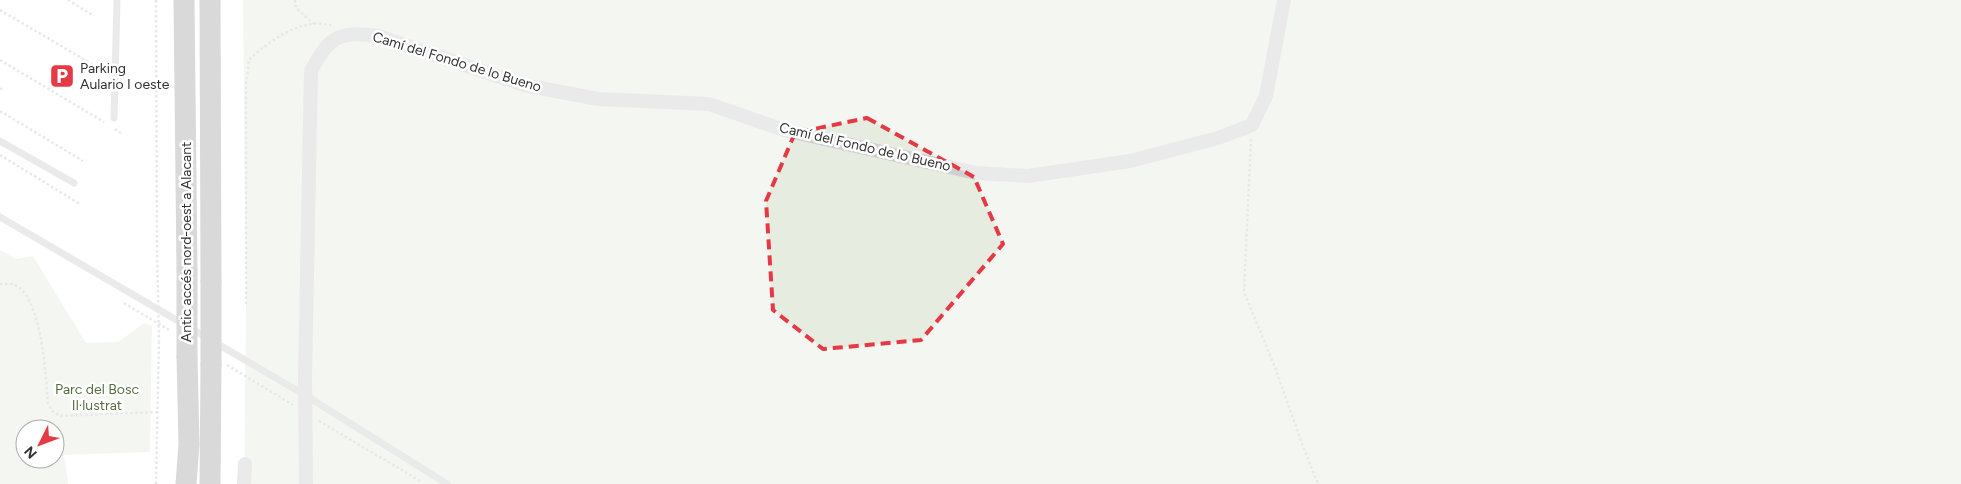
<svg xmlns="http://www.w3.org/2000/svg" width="1961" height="484" viewBox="0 0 1961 484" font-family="Figtree,sans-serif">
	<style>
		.green { fill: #e6ecdf; fill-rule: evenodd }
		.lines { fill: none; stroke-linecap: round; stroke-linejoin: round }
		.path { stroke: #cdcdcd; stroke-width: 2.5; stroke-dasharray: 2.5 2.5; stroke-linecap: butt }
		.lane { stroke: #d0d0d0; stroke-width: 7 }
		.street { stroke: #d0d0d0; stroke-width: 14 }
		.primary { stroke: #ababab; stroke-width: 21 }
		.path-bridge { stroke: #cdcdcd; stroke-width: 2.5; stroke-dasharray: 2.5 2.5; stroke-linecap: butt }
		.primary-bridge { stroke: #ababab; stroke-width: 21 }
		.marked { fill: none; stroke: #e63946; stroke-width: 4; stroke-dasharray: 10 6; stroke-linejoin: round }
		.labels { text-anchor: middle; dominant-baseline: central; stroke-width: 5; stroke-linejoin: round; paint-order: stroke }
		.street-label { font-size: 14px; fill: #333; stroke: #fff }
		.poi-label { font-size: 14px; fill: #333; stroke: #fff; text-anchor: start }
		.park-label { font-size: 14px; fill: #56703f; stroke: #fff }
	</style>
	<rect width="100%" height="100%" fill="#fff"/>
	<path class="green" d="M 243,0 L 1961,0 L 1961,484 L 244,484 L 246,304 Z
		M 0,250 L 16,259 L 33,256 L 86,343 L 118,342 L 144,323 L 152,326 L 150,452 L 64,455 L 68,484 L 0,484 ZM 25,429 L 55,429 L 55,459 L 25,459 Z"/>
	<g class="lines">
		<path class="path" d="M 68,0 L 94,16
			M 156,0 L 157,250
			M 295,0 L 296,8 L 314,24
			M 0,10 L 102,70
			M 0,60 L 104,122
			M 0,88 L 3,90
			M 0,111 L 83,161
			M 115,129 L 121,133
			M 1251,139 L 1244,292 L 1274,365 L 1304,449 L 1318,484
			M 0,155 L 80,204
			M 0,284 C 4,284 8,284 12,284 C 42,291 46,379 48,404 L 53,412 L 61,416 L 158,412
			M 124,303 L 169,330
			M 246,304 L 246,85 L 249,60 C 270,40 303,16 333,26
			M 227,365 L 293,405
			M 319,421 L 422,482
			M 156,484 L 159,341"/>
		<path class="lane" d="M 114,118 L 117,0
			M 0,141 L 74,183
			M 0,217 L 305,395 L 447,484"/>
		<path class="street" d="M 244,484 L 245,464
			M 306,484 L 305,377 L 311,71 C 330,36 338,31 378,36 L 524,85 L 598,99 L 709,104 L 784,130 L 976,173 L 1028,176 L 1130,161 L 1218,138 L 1252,125 L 1266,96 L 1284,0"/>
		<path class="primary" d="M 184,0 L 187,269
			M 210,0 L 211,281
			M 186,484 L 189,444 L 187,357
			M 210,484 L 211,365"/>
		<path class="path-bridge" d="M 157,250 L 159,341"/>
		<path class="primary-bridge" d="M 187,269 L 187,357
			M 211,365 L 211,281"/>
	</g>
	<path d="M0 0H1961V484H0ZM 867,118 L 974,177 L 1003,244 L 921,340 L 823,349 L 773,310 L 766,201 L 795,133 Z" fill="#fff" fill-opacity=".55" fill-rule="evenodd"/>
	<path class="marked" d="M 867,118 L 974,177 L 1003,244 L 921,340 L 823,349 L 773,310 L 766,201 L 795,133 Z"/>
	<defs>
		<symbol id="parking-square" viewBox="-11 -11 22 22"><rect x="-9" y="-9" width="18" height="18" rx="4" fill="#e63946" stroke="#fff"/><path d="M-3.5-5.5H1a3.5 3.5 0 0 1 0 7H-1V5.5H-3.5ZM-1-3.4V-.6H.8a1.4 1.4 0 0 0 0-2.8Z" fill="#fff"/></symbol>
	</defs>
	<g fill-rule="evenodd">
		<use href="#parking-square" x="48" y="62" width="28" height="28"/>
	</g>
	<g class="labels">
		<g class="street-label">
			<text transform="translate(457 62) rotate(17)">Camí del Fondo de lo Bueno</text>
			<text transform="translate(865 147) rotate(13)">Camí del Fondo de lo Bueno</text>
			<text transform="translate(186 242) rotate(-90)">Antic accés nord-oest a Alacant</text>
		</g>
		<g class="poi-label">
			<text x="80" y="68">Parking<tspan x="80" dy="16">Aulario I oeste</tspan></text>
		</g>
		<g class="park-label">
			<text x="97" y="389">Parc del Bosc<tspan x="97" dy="16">Il·lustrat</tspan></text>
		</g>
	</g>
	<g transform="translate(40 444) rotate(228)"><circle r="24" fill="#ffffff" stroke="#adadad"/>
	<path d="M0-4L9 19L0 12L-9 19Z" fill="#e63946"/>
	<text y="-8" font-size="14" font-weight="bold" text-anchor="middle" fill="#333333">N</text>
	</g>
</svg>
